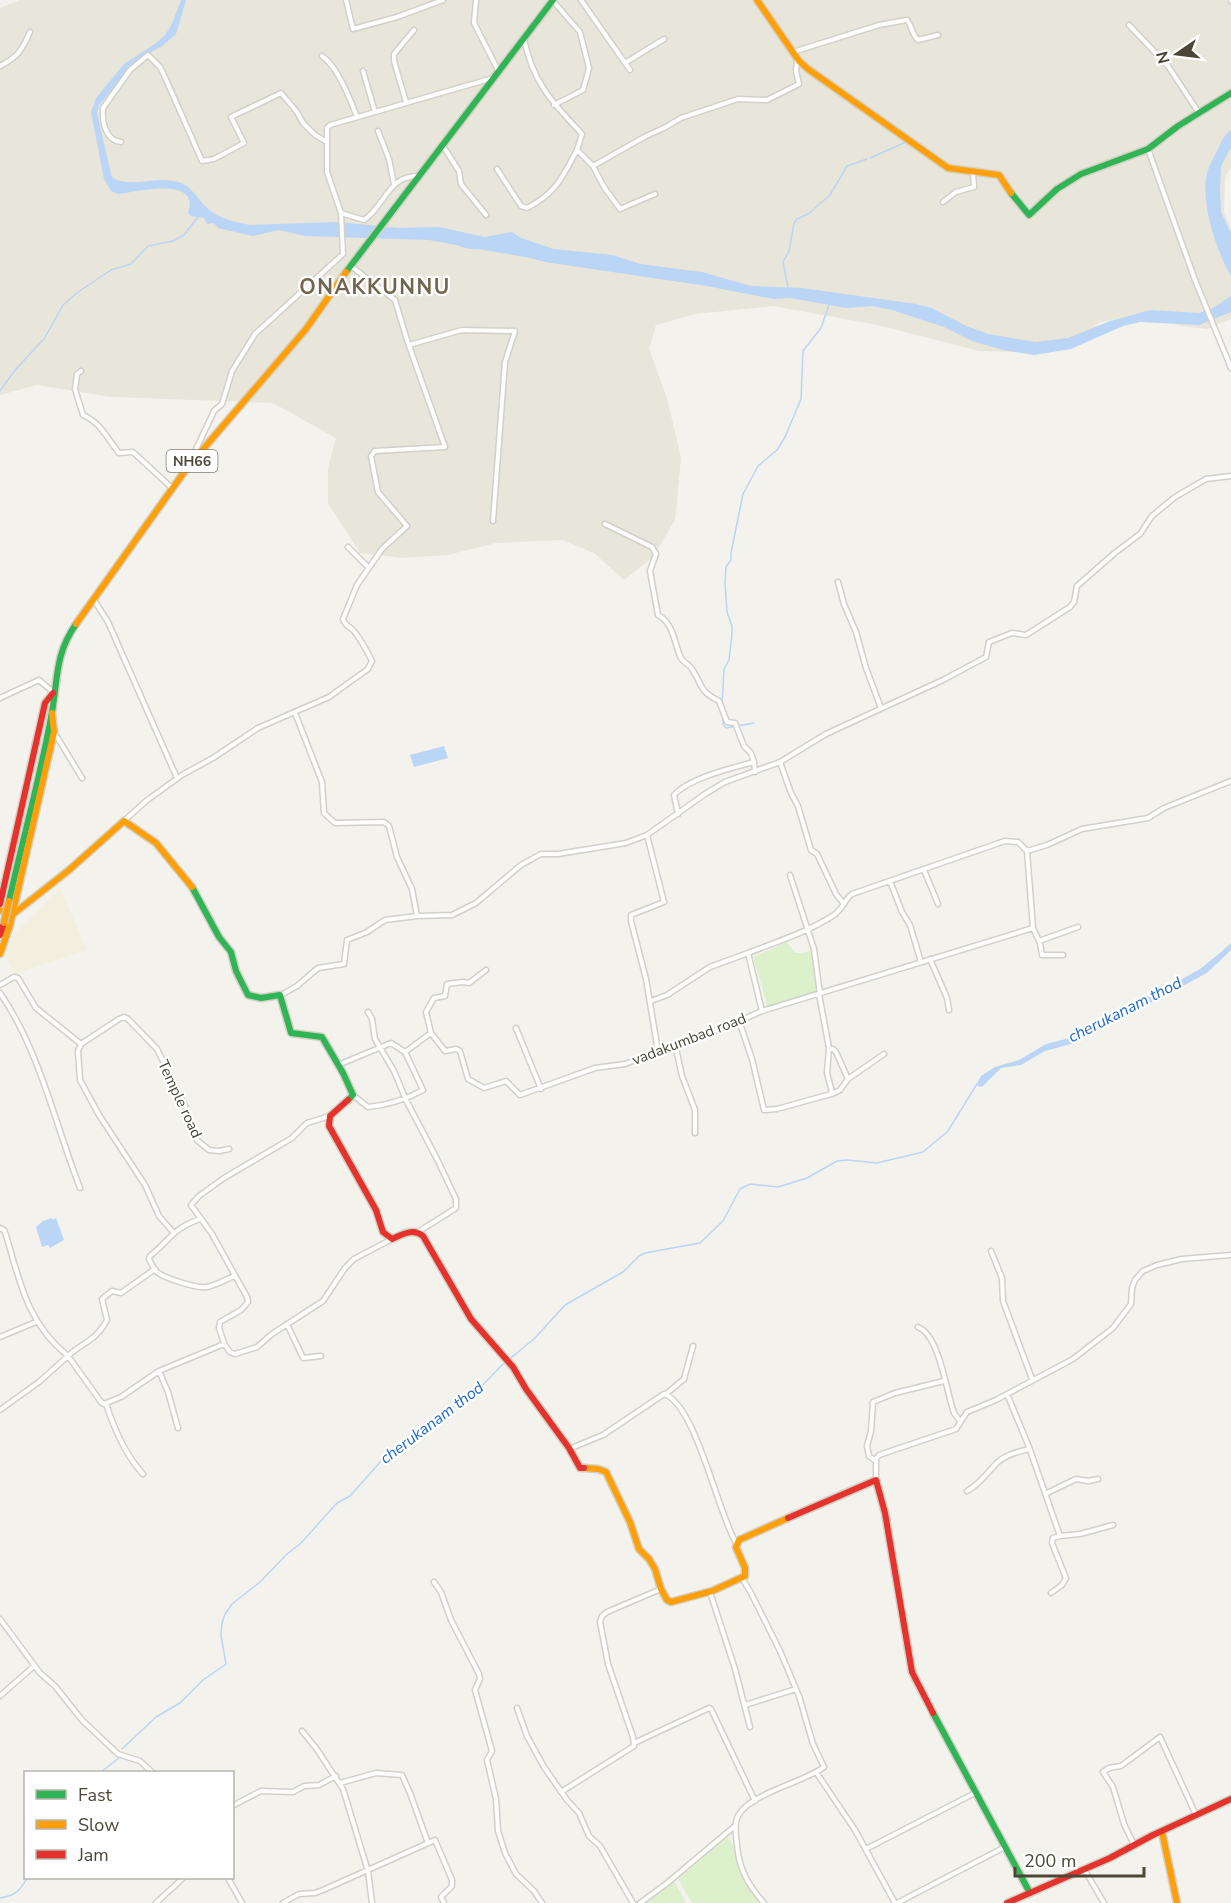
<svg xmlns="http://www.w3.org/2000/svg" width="1231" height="1903" viewBox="0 0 1231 1903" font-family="'Nunito Sans',sans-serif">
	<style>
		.residential { fill: #e8e5da }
		.education { fill: #f2efde }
		.green { fill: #dcf0cb }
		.water { fill: #bad5f5 }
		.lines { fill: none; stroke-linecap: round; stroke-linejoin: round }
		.stream { stroke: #bad5f5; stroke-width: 1.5 }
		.street-casing { stroke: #d1d0ca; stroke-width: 7 }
		.fast-casing { stroke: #d3d1c3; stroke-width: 9 }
		.slow-casing { stroke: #d3d1c3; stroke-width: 9 }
		.jam-casing { stroke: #d3d1c3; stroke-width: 9 }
		.street { stroke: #fdfdfc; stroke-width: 4 }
		.fast { stroke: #30b455; stroke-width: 6 }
		.slow { stroke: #ff9f0a; stroke-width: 6 }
		.jam { stroke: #e5322d; stroke-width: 6 }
		.slow-bridge-casing { stroke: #cec4a6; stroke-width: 9; stroke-linecap: butt }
		.slow-bridge { stroke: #ff9f0a; stroke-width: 6 }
		.labels { text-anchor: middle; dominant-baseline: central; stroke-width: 4.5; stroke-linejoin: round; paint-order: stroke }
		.shield { fill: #fff; stroke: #827e73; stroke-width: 1.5 }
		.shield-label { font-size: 14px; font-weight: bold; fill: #4c4637 }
		.street-label { font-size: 15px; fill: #4c4637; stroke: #fff }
		.water-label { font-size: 16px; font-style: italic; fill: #226bc5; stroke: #fff }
		.district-label { font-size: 21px; font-weight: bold; letter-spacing: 1.5px; fill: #70664d; stroke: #fff }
	</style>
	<rect width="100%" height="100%" fill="#f3f2ed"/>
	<path class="residential" d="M 20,0 L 1231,0 L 1231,167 L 1225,178 L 1224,213 L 1231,228 L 1231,319 L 1207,329 L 1180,326 L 1148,313 L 1101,322 L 1076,339 L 1049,353 L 979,351 L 878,325 L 773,306 L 695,314 L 656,325 L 649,349 L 667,398 L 681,458 L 675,520 L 653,557 L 624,580 L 594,553 L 563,540 L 496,543 L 447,555 L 403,558 L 360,553 L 328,503 L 328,468 L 336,438 L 273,403 L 112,397 L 37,385 L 0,395 L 0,8 Z"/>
	<path class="education" d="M 60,888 L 87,950 L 15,974 L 1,947 Z"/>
	<path class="green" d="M 787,942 L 795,953 L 803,953 L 812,950 L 818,991 L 768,1007 L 753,957 Z
		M 728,1837 L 736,1851 L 740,1871 L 759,1903 L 692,1903 L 678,1879 Z
		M 675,1882 L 686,1903 L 644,1903 Z"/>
	<path class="water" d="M 181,0 L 186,0 L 176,34 L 162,46 L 148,54 L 129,69 L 99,105 L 97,113 L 111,174 L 113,178 C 133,189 158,174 181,183 C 191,186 197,198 204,205 C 216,218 233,222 250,225 L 338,222 L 399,228 L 439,227 L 485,237 L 512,232 L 521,238 L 554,249 L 613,255 L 640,264 L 702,272 L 751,286 L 802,288 L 916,304 L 932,308 L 964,325 L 988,334 L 1036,342 L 1068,338 L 1110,321 L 1151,310 L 1199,313 L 1213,308 L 1231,296 L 1231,312 L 1199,325 L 1140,322 L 1123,326 L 1071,349 L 1034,355 L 1003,350 L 972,341 L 944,327 L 892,310 L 872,306 L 846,308 L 791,298 L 773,299 L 707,286 L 545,262 L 530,258 L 479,249 L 469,249 L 456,245 L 429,240 L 305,236 L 279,230 L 253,236 L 218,228 L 214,223 L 207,224 L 204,218 L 191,216 L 188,213 C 189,208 191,204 189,199 C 182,180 134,192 118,194 L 111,191 L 104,179 L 91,112 L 96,98 L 124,64 L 156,43 L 165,35 L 172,24 Z
		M 1231,130 L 1231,147 L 1221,166 L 1220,190 L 1221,212 L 1231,233 L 1231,276 C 1217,252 1200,203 1207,174 C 1209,165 1214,157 1218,149 C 1221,141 1224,136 1231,130 Z
		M 444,746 L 448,758 L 414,767 L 410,755 Z
		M 1231,944 L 1231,950 L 1208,972 L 1194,980 L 1071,1044 L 1045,1051 L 1021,1065 L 1001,1068 L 982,1087 L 978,1086 L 977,1083 L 981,1076 L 995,1067 L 1019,1060 L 1046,1044 L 1070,1038 L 1086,1027 L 1184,978 L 1200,969 Z
		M 52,1218 L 53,1220 L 56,1218 L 64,1240 L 50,1248 L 48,1245 L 42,1247 L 36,1227 L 43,1221 Z"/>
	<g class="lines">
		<path class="stream" d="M 870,158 L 906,142
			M 788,287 L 783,262 L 789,251 L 794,223 L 797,219 L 808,214 L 830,195 L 847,166 L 867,159
			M 0,391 L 15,370 L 44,339 L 63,305 L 78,292 L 111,270 L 131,264 L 148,246 L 173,241 L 184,235 L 198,217
			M 722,706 L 724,669 L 729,660 L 732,634 L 732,626 L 727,612 L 725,583 L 726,567 L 731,560 L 731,553 L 743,494 L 758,466 L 777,450 L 785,437 L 801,399 L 803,351 L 821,328 L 829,305
			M 723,716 L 723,724 L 726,728 L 754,723
			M 1224,950 L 1231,944
			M 122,1749 L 156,1717 L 180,1703 L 203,1680 L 226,1664 L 221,1636 L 222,1623 L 225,1614 L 232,1604 L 260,1582 L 287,1554 L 301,1543 L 337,1503 L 350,1496 L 382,1460 L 419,1438 L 456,1404 L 477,1391 L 501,1366 L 535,1338 L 565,1305 L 623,1272 L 639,1256 L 645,1253 L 700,1243 L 723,1221 L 740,1189 L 750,1184 L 778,1187 L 807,1178 L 837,1161 L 847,1160 L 877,1163 L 923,1152 L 948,1131 L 977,1084
			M 101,1772 L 119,1758
			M 0,1898 C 15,1896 20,1891 27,1878"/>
		<defs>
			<path id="street" d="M 346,0 L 353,29 L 397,17 L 443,0
				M 476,0 L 474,23 L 499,72
				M 581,0 L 630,70
				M 1231,0 L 1231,1
				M 553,1 L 580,32 L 589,68 L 583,90 L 554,105
				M 1129,25 L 1168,66 L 1199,113
				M 524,39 C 533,83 552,102 582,134 L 577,150 L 593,166 L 646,136 L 664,128 L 681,118 L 738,99 L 767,100 L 799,84 L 796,71 L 797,59
				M 793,52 L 879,25 L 907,20 C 912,26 912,35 918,40 L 938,35
				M 322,56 C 338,67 350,99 357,117
				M 625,63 L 664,39
				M 0,66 C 18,57 22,50 30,32
				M 363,71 L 375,112
				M 406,102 L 394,61 L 394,54 L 414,30
				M 378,131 L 389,159 L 394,184
				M 121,142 C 105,140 102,122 103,108 L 130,70 L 148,55 L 160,67 L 164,75 L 202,161 L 214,159 L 244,143 L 231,117 L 281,93 L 297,112 L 303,123 L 315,135 L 327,142
				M 443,146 L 459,171 L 461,184 L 486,215
				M 1148,149 L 1195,280 L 1231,368
				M 593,166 L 604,187 L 620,209 L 655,194
				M 497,169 L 521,206 L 527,208 C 556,193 562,178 577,150
				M 943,202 L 956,192 L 974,187 L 973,172
				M 341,213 L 364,220 C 385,206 388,175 419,176
				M 409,345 L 462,330 L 515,331 L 505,362 L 493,521
				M 81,371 L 77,374 L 75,389 L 83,415 C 101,423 107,438 119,453 L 133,452 L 172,488
				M 190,462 L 214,411 L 222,404 L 232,371 L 255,334 L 343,254 L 341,213 L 327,172 L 327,128 L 330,125 L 493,78
				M 605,524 L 652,547 L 656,554 L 650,571 L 658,615 C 673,623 674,641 680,656 C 682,662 689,664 692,669 C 703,686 699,691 719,701 L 727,722 L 735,723 L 744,746 L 751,753 L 754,762
				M 348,547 L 369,568
				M 838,582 L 844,604 L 856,632 L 866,668 L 881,708
				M 94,600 L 108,622 L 177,778
				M 0,698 L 39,680 L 53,692
				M 295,713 L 322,782 L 324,813 L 335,823 L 384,822 L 389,826 L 397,857 L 412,889 L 417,916
				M 54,732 L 82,778
				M 780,762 L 791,793 L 798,806 L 811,850 L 817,854 L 836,894 L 844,904
				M 678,814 L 674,795 C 689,778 732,768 754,762 L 755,772
				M 124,821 L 146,801 L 182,775 L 213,758 L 258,728 L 329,697 L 368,669 L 372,661 C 367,651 361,639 353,630 C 348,625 345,626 343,619 L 357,585 L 382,549 L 407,526 L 378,492 L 371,456 L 375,451 L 445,447 L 407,340 L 395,300 L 351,266
				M 647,835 L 664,902 L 631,915 L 631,921 L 646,979 L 658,1051
				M 924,870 L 938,904
				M 790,875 L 814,949 L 820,994
				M 890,881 L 902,912 L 910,925 L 921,962
				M 1033,928 L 1040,943 L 1042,955 L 1063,955
				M 1039,941 L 1078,927
				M 930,959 L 947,998 L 949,1010
				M 0,985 L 14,977 L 18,978 L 36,1008 L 81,1044 L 78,1051 L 80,1080 L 99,1115 L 145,1185 L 159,1216 L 173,1232
				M 0,993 C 40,1051 55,1124 80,1188
				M 281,995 L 297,986 L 318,968 L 344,964 L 347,940 L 367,932 L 385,920 L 417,916 L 452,915 L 476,903 L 521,865 L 541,854 L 558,854 L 626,843 L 647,835 L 705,794 L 725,782 L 780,762 L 826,734 L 943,680 L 986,657 L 989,642 L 1012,633 L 1026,635 L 1070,607 L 1074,602 L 1077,586 L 1116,552 L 1140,534 L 1152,516 L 1175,497 L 1206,479 L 1231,476
				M 651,1001 L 667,995 L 710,967 L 748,953
				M 762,1011 L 1033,928 L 1027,851
				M 368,1012 L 372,1019 L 375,1039 L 394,1071 L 406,1100 L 437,1159 L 456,1199 L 456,1208 L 418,1232
				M 739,1021 L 752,1059 L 764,1110 L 777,1109 L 831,1094 L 832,1092 L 827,1073 L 829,1048 L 819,994
				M 516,1028 L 541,1089
				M 431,1033 L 426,1012 L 434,998 L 445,996 L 447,984 L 463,982 L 469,983 L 486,970
				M 81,1044 L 119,1019 L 124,1017 L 128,1019 L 157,1049 L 162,1059 L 185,1106 L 197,1140 L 209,1150 L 219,1151 L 229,1149
				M 675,1044 L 682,1076 L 695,1110 L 695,1133
				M 829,1049 L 833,1049 L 836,1052 L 848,1079 L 840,1090 L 832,1094
				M 338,1065 L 391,1043 L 405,1052 L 431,1033 L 445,1051 L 456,1049 L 460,1051 L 468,1079 L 484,1088 L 506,1081 L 520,1095 L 595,1068 L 625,1064 L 692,1038 L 721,1029 L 762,1011 L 748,953 C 776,942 808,932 834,915 C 843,909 844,900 852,894 L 1005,841 L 1018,842 L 1027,851 L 1047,845 L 1082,829 L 1148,818 L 1164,808 L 1231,781
				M 848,1079 L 884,1054
				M 353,1095 L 368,1107 C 389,1105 405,1100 423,1090 L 405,1052
				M 200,1219 C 172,1229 171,1239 150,1256 L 149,1259 C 151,1263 153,1268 157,1272 C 164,1278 198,1289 207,1287 C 217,1285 225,1280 234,1276
				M 0,1228 L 4,1230 L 6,1235 C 20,1282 27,1323 68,1356 C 84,1341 95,1342 107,1320 L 102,1299 L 112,1291 L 121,1293 L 155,1269
				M 991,1251 L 1002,1278 L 1003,1301 L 1032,1379
				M 287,1324 L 303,1358 L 321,1356
				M 918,1327 C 940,1336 946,1391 954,1413 L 960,1421
				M 0,1337 L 36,1322
				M 224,1343 L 219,1328 L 220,1322 L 241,1310 L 248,1302 L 247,1297 L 212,1234 L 191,1205 L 199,1196 L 224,1178 L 292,1138 L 307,1123 L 330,1116
				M 159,1371 L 168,1392 L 178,1428
				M 666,1394 L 684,1379 L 693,1346
				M 1007,1394 L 1029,1447 L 1060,1536 L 1080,1534 L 1113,1525
				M 106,1404 C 114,1428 125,1455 143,1474
				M 0,1410 L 39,1382 L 68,1356 L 101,1402 L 104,1404 L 121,1397 L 159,1371 L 224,1344 L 230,1352 L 235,1354 L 257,1347 L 272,1334 L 323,1301 L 345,1268 L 354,1259 L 392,1239
				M 569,1449 L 603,1435 L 664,1394 C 695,1403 718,1513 736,1543
				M 876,1461 L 869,1456 L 867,1446 L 871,1431 L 873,1402 L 895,1393 L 944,1381
				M 876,1480 L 876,1459 L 879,1455 L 956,1429 L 967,1412 L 996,1400 L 1073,1359 L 1113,1328 L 1131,1304 L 1132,1288 L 1135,1280 L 1143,1271 L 1157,1265 L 1182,1259 L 1231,1255
				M 967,1491 C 980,1484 985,1475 995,1465 C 1003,1455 1018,1452 1029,1449
				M 1045,1494 L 1076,1479 L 1088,1481 L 1098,1479
				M 742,1578 L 751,1593 L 780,1651 L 799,1696 L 813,1744 L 824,1767 C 804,1783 740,1795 736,1822 C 735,1830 736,1838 737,1845 C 739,1869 748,1885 764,1903
				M 434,1582 L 441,1592 L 451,1620 L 479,1674 L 480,1679 L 475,1690 L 492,1751 L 487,1760 L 496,1799 L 498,1831 L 505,1853 L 516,1874 L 534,1891 L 542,1903
				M 710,1592 L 735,1669 L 750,1727
				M 1051,1593 L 1062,1585 L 1066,1578 L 1052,1543 L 1053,1538 L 1060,1536
				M 0,1619 L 40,1673 L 55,1686 L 82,1720 L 118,1754 L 140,1761 L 152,1772
				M 0,1696 L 34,1666
				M 745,1705 L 796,1689
				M 517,1708 L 527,1736 L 544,1767 L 567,1800 L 579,1813 L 589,1836 L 600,1846 L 633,1903
				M 302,1731 L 316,1748 L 343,1789 L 368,1871 L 372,1903
				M 634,1743 L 709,1708 L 711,1709 L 755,1801
				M 816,1772 L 855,1830 L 895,1903
				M 340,1783 L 376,1773 L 402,1775 L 410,1793 L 428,1843
				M 561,1792 L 634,1746 L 633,1737 L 608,1664 L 600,1622 L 602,1616 L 607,1612 L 661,1589
				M 232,1806 L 261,1791 L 293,1792 L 304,1786 L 319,1785 L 336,1776
				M 1134,1845 L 1124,1824 L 1113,1787 L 1103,1772 L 1109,1768 L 1121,1766 L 1160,1737 L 1196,1815
				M 866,1849 L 975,1793
				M 1084,1869 L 1104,1903
				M 228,1878 L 242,1903
				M 156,1903 L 183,1878
				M 283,1903 L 299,1894 L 315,1893 L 323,1890 L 435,1840 L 452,1880 L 452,1886 L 441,1897 L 444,1903
				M 640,1903 L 666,1884 L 735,1826
				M 897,1903 L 1005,1847"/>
			<path id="fast" d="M 1011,193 L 1029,215 L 1057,189 L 1081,174 L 1148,149 L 1178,126 L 1231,93
				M 346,272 L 553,0
				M 192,887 L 219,937 L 231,952 L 236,971 L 248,995 L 261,998 L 280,995 L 291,1033 L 322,1037 L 343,1073 L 353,1095 L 348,1100
				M 9,901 C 23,838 41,775 52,712 C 58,678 55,654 76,624
				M 933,1713 L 1030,1893"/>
			<path id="slow" d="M 757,0 L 799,61 L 808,69 L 948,168 L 999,175 L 1011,193
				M 76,624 L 187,468 L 306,329 L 346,272
				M 0,910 L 12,915 L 69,870 L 124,821 L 156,843 L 192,887
				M 0,954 L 10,925 L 54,732 L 52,713
				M 584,1468 L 598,1469 L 606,1472 L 630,1522 L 639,1549 L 649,1559 L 655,1569 L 661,1589 L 667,1600 L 671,1602 L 712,1591 L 745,1576 L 745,1568 L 736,1547 L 739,1540 L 788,1518
				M 1162,1832 L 1177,1903"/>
			<path id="jam" d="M 0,904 L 45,703 L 53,693
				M 0,935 L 4,923
				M 348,1100 L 330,1116 L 329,1126 L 376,1210 L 383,1232 L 392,1239 C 403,1234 413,1228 423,1236 L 471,1319 L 513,1367 L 526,1389 L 569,1448 L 580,1468 L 584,1468
				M 788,1518 L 876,1480 L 885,1513 L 912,1672 L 933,1713
				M 1007,1903 L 1110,1858 L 1153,1835 L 1231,1799"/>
		</defs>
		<use href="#street" class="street-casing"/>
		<use href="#fast" class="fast-casing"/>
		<use href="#slow" class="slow-casing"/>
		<use href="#jam" class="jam-casing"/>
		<use href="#street" class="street"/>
		<use href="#fast" class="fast"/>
		<use href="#slow" class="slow"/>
		<use href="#jam" class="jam"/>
		<defs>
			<path id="slow-bridge" d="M 4,923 L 9,901"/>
		</defs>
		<use href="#slow-bridge" class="slow-bridge-casing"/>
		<use href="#slow-bridge" class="slow-bridge"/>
	</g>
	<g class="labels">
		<rect class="shield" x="166.5" y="450" width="51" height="22" rx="4.5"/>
		<g class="shield-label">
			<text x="192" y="461">NH66</text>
		</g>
		<g class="street-label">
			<text transform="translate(689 1039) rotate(-21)">vadakumbad road</text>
			<text transform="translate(180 1099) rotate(65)">Temple road</text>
		</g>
		<g class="water-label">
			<text transform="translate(1125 1010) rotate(-27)">cherukanam thod</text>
			<text transform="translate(432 1423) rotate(-37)">cherukanam thod</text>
		</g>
		<g class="district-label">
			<text x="375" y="287">ONAKKUNNU</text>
		</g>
	</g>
	<rect x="24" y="1771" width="210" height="108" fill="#ffffff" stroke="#b7b5af" stroke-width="1.5"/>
	<rect x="36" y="1790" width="30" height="9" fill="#30b455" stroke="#b7b5af" stroke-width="1.5"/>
	<text x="78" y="1801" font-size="18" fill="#4c4637">Fast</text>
	<rect x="36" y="1820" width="30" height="9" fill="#ff9f0a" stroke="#b7b5af" stroke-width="1.5"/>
	<text x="78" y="1831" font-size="18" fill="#4c4637">Slow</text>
	<rect x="36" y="1850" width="30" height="9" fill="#e5322d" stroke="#b7b5af" stroke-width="1.5"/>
	<text x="78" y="1861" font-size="18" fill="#4c4637">Jam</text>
	<g transform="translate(1177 54) rotate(256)" stroke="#ffffff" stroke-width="4.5" paint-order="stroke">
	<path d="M0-4.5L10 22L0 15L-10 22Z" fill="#4c4637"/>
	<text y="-9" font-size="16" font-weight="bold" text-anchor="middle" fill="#4c4637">N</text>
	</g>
	<path d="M1015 1867v9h129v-9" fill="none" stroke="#4c4637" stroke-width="3"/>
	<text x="1024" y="1867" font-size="18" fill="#4c4637" stroke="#ffffff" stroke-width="4.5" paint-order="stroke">200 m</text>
</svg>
